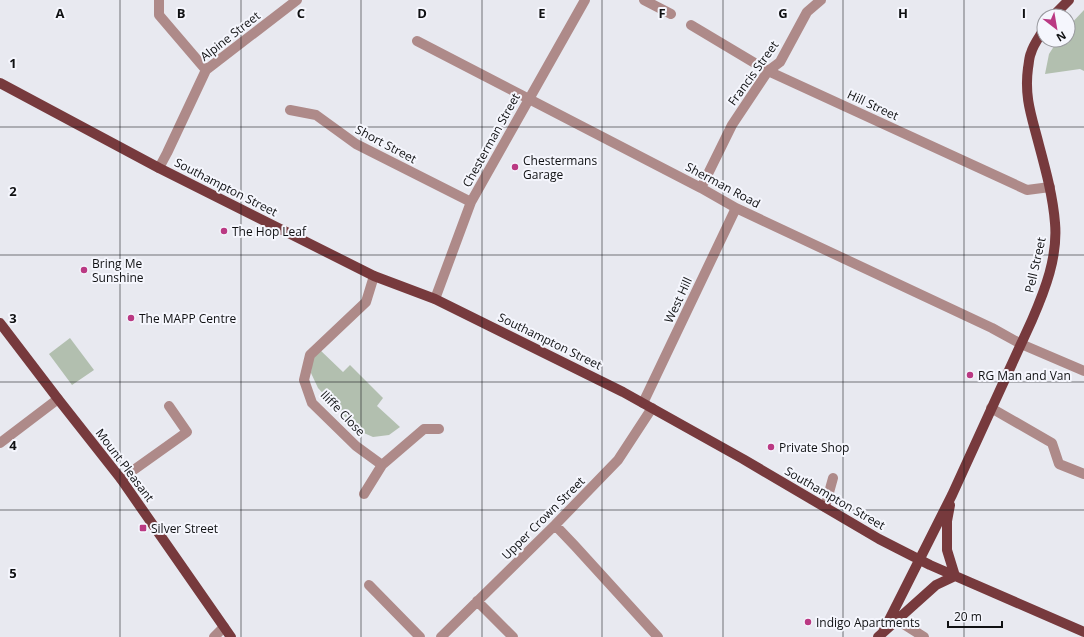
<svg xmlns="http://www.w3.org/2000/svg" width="1084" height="637" viewBox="0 0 1084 637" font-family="'Open Sans',sans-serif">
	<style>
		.green { fill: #b2bfaf }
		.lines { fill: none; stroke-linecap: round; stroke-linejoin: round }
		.minor { stroke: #ae8a89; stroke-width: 10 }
		.major { stroke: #773a3d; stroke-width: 10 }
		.grid { fill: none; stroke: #101113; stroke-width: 1; stroke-opacity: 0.55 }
		.poi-dot { fill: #ba3983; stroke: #f5f6fd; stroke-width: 1.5 }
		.labels { text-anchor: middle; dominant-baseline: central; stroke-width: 4; stroke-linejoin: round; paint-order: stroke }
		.street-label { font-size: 12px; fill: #101113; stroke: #f5f6fd }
		.poi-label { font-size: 12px; fill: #101113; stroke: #f5f6fd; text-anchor: start }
		.grid-label { font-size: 13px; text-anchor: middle; font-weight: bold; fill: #101113; stroke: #f5f6fd; stroke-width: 4; stroke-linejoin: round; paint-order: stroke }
	</style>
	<rect width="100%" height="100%" fill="#e8e9f0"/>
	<path class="green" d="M 1084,10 L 1084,71 L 1080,69 L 1045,74 L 1049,54 L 1058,40 L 1068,40 L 1068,27 Z
		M 70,338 L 94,370 L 72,385 L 49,354 Z
		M 319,349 L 343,372 L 350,365 L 383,398 L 377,406 L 400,427 L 389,435 L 373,437 L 357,430 L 318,388 L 311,373 L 312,360 Z"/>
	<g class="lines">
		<path class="minor" d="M 159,0 L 159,15 L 206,70
			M 644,0 L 671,14
			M 691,25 L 768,71 L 1027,190 L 1050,187
			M 417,41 L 701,188 L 736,208 L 992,328 L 1021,344 L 1084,371
			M 290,110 L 316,115 L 356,144 L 471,202
			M 159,168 L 167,153 L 206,70 L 297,0
			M 701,188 L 732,125 L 768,71 L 780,62 L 807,12 L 821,0
			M 374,276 L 366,302 L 310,355 L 304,380 L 312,403 L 356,446 L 382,465 L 424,429 L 439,429
			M 435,299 L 471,202 L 585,0
			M 643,403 L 736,208
			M 991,408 L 1052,443 L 1059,464 L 1084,474
			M 0,443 L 58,399
			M 121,479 L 187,432 L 169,406
			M 364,494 L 382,465
			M 825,507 L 833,478
			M 555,525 L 575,546 L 658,637
			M 369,585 L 420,637
			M 477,601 L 513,637
			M 898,618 L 905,625 L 924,637
			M 214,637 L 224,627
			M 441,637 L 555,525 L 618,460 L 652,408"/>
		<path class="major" d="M 1053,16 L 1069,0
			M 0,83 L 159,168 L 374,276 L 435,299 L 623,392 L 743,459 L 879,539 L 930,565 L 1084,632
			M 0,323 L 58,399 L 121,479 L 231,637
			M 950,505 L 947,521 L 947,550 L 955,576
			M 883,632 L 952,495 L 1032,320 C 1045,290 1058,257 1055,223 C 1053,197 1046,171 1039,145 C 1032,117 1024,98 1028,68 C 1029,63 1029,57 1031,53 C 1033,45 1040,36 1044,29
			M 878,637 L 936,585 L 955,576"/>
	</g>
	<path class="grid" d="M 120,0 L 120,637M 241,0 L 241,637M 361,0 L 361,637M 482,0 L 482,637M 602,0 L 602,637M 723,0 L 723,637M 843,0 L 843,637M 964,0 L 964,637M 0,127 L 1084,127M 0,255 L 1084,255M 0,382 L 1084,382M 0,510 L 1084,510"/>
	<g class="poi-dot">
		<circle cx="515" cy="167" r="4"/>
		<circle cx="224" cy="231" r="4"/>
		<circle cx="84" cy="270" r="4"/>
		<circle cx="131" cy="318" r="4"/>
		<circle cx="970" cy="375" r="4"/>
		<circle cx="771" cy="447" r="4"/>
		<rect x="139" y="524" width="8" height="8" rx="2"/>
		<circle cx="808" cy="622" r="4"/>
	</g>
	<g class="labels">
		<g class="street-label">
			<text transform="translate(230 36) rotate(-38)">Alpine Street</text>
			<text transform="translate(753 73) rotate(-54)">Francis Street</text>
			<text transform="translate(873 105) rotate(25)">Hill Street</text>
			<text transform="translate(491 140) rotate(-61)">Chesterman Street</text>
			<text transform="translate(386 144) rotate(28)">Short Street</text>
			<text transform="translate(723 185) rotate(28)">Sherman Road</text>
			<text transform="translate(226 187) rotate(27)">Southampton Street</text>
			<text transform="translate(1035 265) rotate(-77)">Pell Street</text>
			<text transform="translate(678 300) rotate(-65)">West Hill</text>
			<text transform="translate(550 341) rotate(26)">Southampton Street</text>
			<text transform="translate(343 413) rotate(46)">Iliffe Close</text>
			<text transform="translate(125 465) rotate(53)">Mount Pleasant</text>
			<text transform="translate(835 498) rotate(30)">Southampton Street</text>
			<text transform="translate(543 518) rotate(-45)">Upper Crown Street</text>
		</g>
		<g class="poi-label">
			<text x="523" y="160">Chestermans<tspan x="523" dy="14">Garage</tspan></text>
			<text x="232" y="231">The Hop Leaf</text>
			<text x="92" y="263">Bring Me<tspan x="92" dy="14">Sunshine</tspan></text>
			<text x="139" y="318">The MAPP Centre</text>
			<text x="978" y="375">RG Man and Van</text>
			<text x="779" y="447">Private Shop</text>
			<text x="151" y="528">Silver Street</text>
			<text x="816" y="622">Indigo Apartments</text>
		</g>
	</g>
	<g class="grid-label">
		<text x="60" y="18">A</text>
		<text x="181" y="18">B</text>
		<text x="301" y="18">C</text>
		<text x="422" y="18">D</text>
		<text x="542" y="18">E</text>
		<text x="662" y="18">F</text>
		<text x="783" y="18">G</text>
		<text x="903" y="18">H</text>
		<text x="1024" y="18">I</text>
		<text x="13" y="68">1</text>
		<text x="13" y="196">2</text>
		<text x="13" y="323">3</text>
		<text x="13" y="450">4</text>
		<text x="13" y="578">5</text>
	</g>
	<g transform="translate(1056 28) rotate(149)"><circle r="19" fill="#f5f6fd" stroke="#999a9f"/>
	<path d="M0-3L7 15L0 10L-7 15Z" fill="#ba3983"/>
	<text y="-6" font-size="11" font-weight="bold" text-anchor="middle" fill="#101113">N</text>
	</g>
	<path d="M948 621v6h54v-6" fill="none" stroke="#101113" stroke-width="2"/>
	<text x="954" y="621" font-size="12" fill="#101113" stroke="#f5f6fd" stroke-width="3" paint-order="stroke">20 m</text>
</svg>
